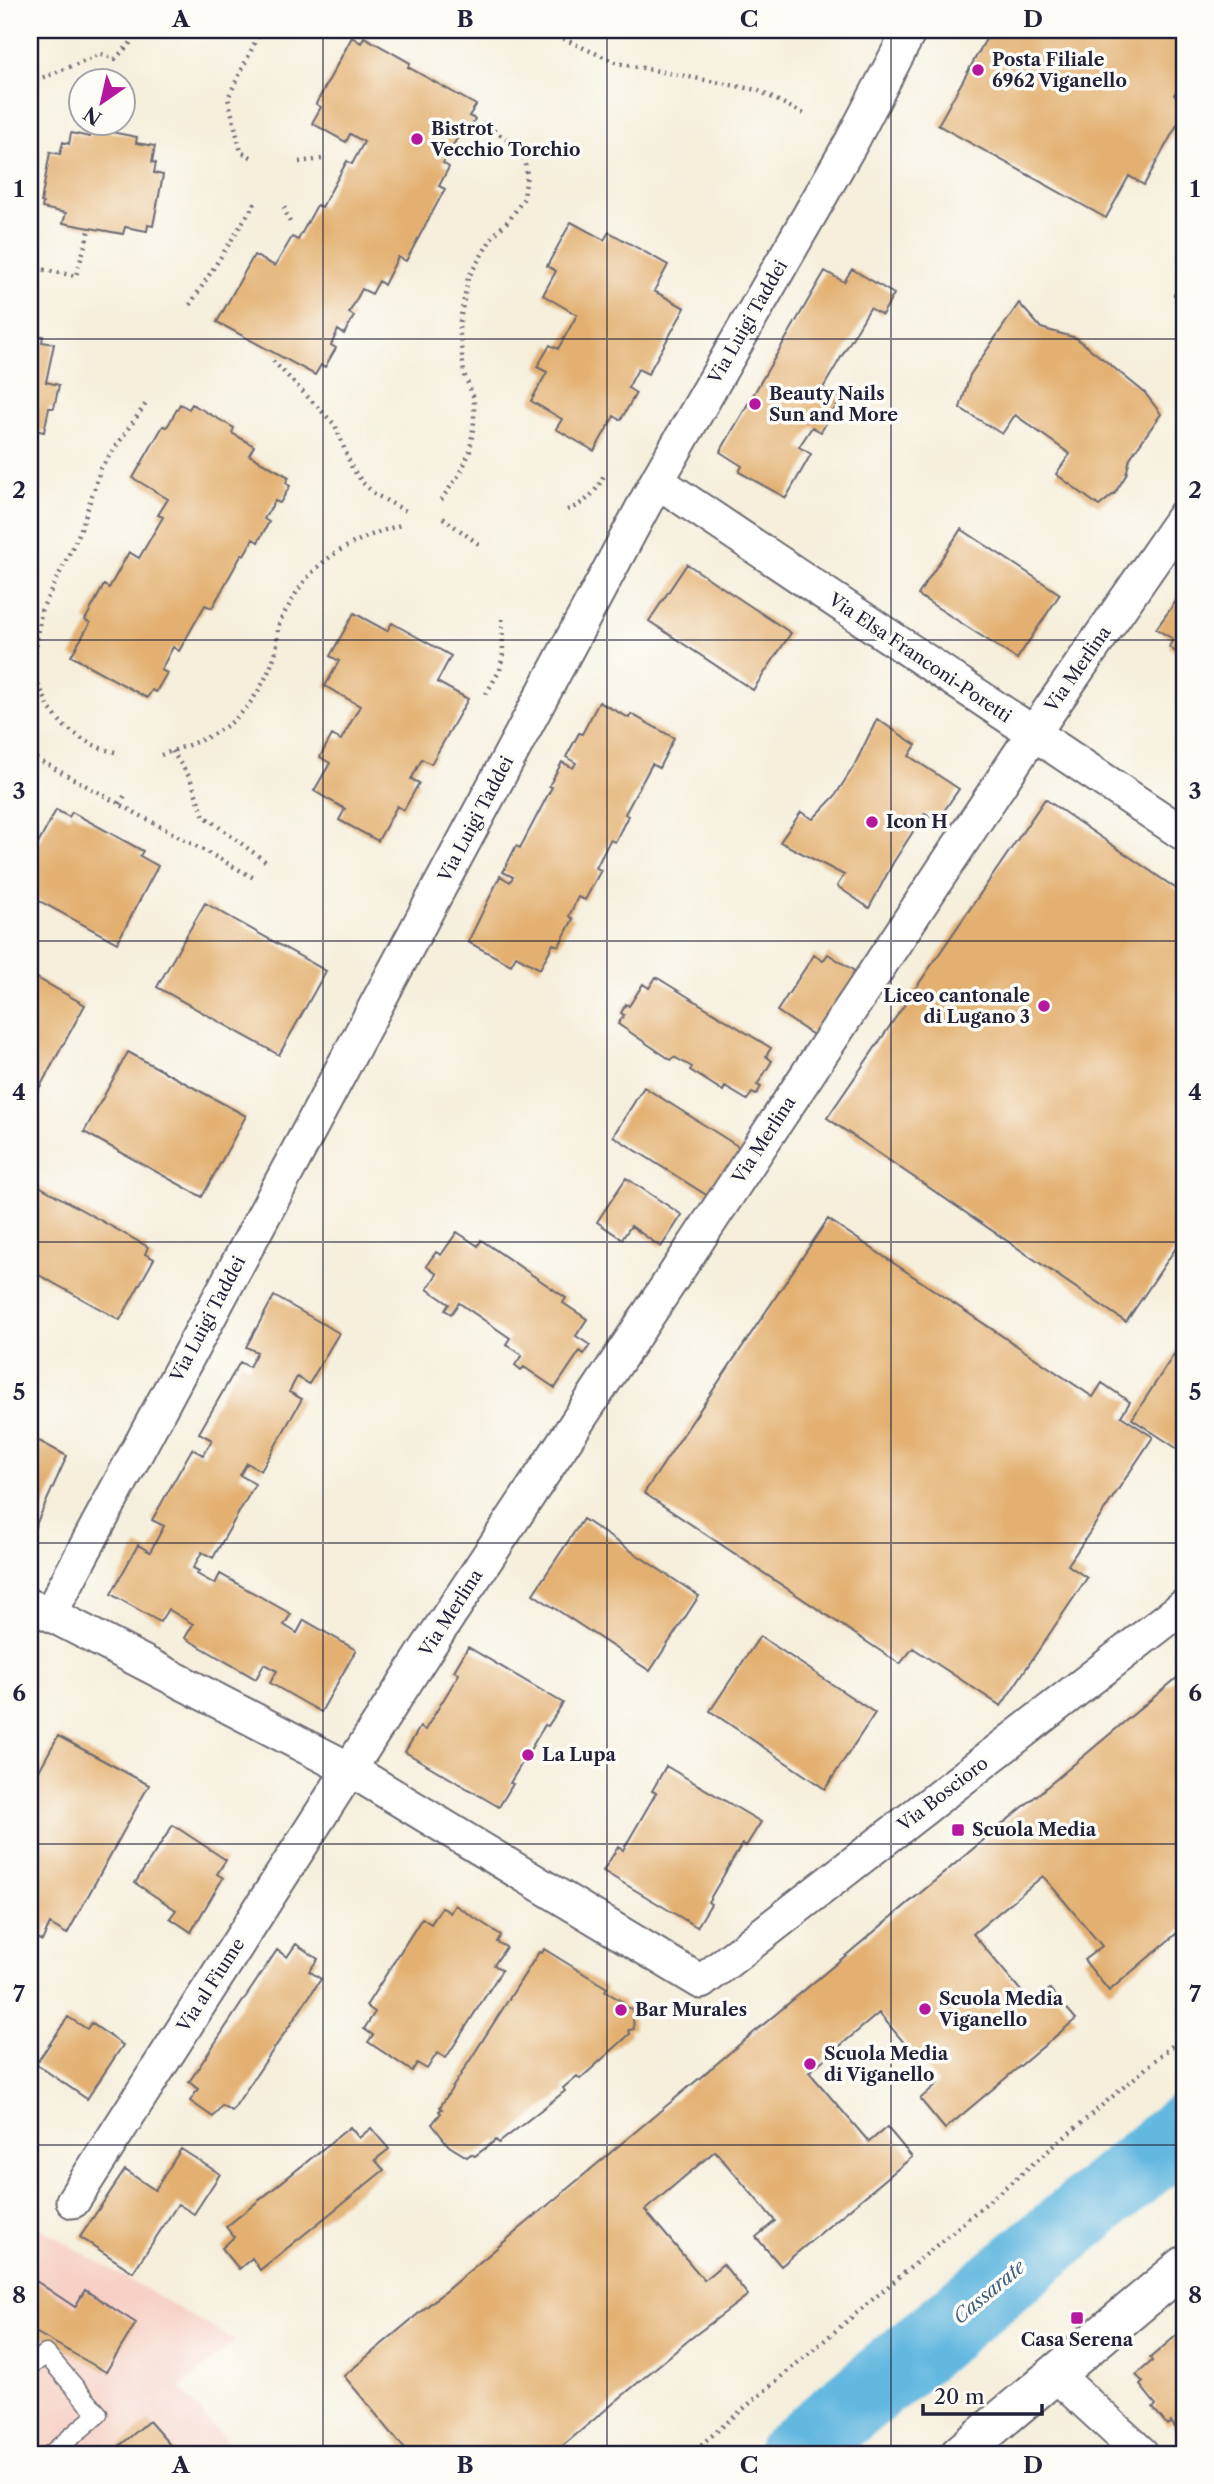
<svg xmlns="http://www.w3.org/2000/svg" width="1214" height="2484" viewBox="0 0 1214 2484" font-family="'Libre Caslon Text',serif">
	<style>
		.built { fill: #f7d1c6 }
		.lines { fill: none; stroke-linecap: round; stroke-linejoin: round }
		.river { stroke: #64b8e0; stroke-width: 72 }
		.building { fill: #e3b071 }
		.service-casing { stroke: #6c6a73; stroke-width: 21 }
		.minor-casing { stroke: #6c6a73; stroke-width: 37 }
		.secondary-casing { stroke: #6c6a73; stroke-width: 42 }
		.path { stroke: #6c6a73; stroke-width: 4.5; stroke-dasharray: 2 5; stroke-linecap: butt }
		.service { stroke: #fff; stroke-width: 18 }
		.minor { stroke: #fff; stroke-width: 33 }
		.secondary { stroke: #fff; stroke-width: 38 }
		.grid { fill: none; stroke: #22223b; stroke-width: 2; stroke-opacity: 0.55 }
		.poi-dot { fill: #b5179e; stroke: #fdfcf7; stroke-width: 2.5 }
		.labels { text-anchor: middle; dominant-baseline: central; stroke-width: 7; stroke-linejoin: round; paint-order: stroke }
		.poi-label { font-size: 18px; font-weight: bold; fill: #22223b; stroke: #fdfcf7; text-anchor: start }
		.street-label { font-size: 18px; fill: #22223b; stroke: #fdfcf7 }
		.water-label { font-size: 19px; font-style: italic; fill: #3c5e7d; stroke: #fdfcf7 }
		.neatline { fill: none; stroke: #22223b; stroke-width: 2.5 }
		.grid-label { font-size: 23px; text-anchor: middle; font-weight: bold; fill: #22223b }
	</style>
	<rect width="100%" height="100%" fill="#fdfcf7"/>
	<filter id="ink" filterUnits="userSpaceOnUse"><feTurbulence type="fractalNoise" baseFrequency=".0143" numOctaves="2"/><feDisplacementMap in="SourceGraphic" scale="14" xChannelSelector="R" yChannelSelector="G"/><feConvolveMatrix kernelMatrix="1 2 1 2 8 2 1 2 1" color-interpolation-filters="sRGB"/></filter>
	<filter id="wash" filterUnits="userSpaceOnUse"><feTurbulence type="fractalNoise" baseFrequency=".00686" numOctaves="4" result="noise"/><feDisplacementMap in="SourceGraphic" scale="28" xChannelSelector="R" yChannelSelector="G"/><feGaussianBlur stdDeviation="1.57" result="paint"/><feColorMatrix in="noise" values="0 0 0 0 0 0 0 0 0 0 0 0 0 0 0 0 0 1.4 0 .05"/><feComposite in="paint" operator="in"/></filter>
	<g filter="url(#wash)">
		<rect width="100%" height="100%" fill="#f5efdc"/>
		<path class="built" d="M 36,2226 L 235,2341 L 180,2388 L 237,2454 L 30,2454 L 30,2236 Z"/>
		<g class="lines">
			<path class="river" d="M 793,2454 L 1184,2130"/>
		</g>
		<g id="blocks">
			<path class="building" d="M 991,30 L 1184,30 L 1184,77 L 1174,95 L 1184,101 L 1184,112 L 1144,185 L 1129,176 L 1106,218 L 938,125 Z
				M 352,37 L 361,43 L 364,37 L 410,63 L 408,67 L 476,105 L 469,116 L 475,119 L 464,138 L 459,135 L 443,163 L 449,167 L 439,186 L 445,189 L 406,261 L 398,257 L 384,285 L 379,281 L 372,294 L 362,289 L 349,313 L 354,316 L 344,334 L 338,330 L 331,345 L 336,348 L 325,367 L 321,365 L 315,375 L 217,322 L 254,255 L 275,266 L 292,237 L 298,240 L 317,205 L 322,207 L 347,161 L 352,164 L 364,142 L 350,134 L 346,142 L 312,123 L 321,107 L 316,104 Z
				M 91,128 L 137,137 L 136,143 L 155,146 L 152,162 L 156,163 L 154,173 L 163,175 L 153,226 L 148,225 L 147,231 L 125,227 L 123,234 L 63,223 L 66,213 L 42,208 L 43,203 L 41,202 L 50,152 L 60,154 L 63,142 L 69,144 L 71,133 L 90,137 Z
				M 571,222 L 604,240 L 609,232 L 668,265 L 654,291 L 685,308 L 648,374 L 638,369 L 628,388 L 636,393 L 621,420 L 614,416 L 594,451 L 556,429 L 562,419 L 531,401 L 547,372 L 537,367 L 550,345 L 558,349 L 577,315 L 543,295 L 556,271 L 547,266 Z
				M 852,269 L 894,294 L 882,315 L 870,308 L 823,388 L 841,398 L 821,432 L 812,427 L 799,447 L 811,454 L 786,498 L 739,472 L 742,466 L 720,452 L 825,271 L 844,282 Z
				M 1184,279 L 1184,302 L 1174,295 Z
				M 1019,303 L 1041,328 L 1076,338 L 1108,363 L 1145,393 L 1161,414 L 1130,458 L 1126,475 L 1115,493 L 1099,506 L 1056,474 L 1070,454 L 1015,415 L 1002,434 L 960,408 L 970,375 Z
				M 30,333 L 43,336 L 42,342 L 54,344 L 46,382 L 59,385 L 54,408 L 49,408 L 44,432 L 30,429 Z
				M 180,404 L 189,409 L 192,404 L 234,428 L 232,433 L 254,446 L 249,455 L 289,477 L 286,483 L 290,486 L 280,503 L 275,501 L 264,519 L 269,522 L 258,542 L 253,539 L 244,555 L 242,554 L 212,608 L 205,605 L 179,651 L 173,647 L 161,670 L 167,673 L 156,692 L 152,690 L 147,698 L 71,656 L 90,623 L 85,620 L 104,585 L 109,588 L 129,552 L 139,558 L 163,517 L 158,515 L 168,499 L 133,478 L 163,426 L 167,427 Z
				M 961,529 L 1060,594 L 1017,659 L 918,595 Z
				M 687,564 L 791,633 L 753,690 L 649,621 Z
				M 1184,590 L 1184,658 L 1169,647 L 1173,639 L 1156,629 Z
				M 354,613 L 387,631 L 392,623 L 451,656 L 437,682 L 468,699 L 431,764 L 422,759 L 411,779 L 419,783 L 404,810 L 397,806 L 378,841 L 339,820 L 345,809 L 314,791 L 330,763 L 320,757 L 332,735 L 341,740 L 360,706 L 325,686 L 339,661 L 330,656 Z
				M 599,702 L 629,718 L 631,714 L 674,738 L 659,768 L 652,764 L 625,814 L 628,816 L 615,842 L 610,840 L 596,868 L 601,870 L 585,900 L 578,897 L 569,916 L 573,919 L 559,946 L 553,944 L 540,969 L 516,956 L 511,965 L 468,942 L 500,876 L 510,882 L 513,877 L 503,872 L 516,846 L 520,848 L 552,787 L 549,786 L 562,762 L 573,768 L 576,763 L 566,757 L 579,733 L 582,734 Z
				M 877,719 L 916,745 L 909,756 L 959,789 L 937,821 L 925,813 L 893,863 L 869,908 L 837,886 L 844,875 L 780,842 L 801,812 L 813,819 L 835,796 L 854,766 Z
				M 1045,799 L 1184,894 L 1184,1236 L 1126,1322 L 827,1118 Z
				M 56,810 L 69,817 L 72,812 L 143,851 L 140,856 L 158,866 L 117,943 L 30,896 L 30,859 Z
				M 205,903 L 326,971 L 279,1055 L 157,987 Z
				M 828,954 L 859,974 L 818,1038 L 777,1011 L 814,955 L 823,961 Z
				M 30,974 L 85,1005 L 30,1105 Z
				M 656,977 L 771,1048 L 766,1056 L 772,1061 L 757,1085 L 761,1087 L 756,1095 L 752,1093 L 747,1100 L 725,1087 L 723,1091 L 690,1070 L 692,1067 L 674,1057 L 671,1060 L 618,1024 L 624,1015 L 621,1013 L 626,1004 L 629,1006 L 643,984 L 649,988 Z
				M 128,1052 L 246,1116 L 202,1197 L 84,1132 Z
				M 644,1087 L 747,1152 L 716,1201 L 613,1136 Z
				M 626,1178 L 682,1215 L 661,1247 L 631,1226 L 622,1239 L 597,1222 Z
				M 30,1181 L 148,1247 L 145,1254 L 154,1259 L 120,1320 L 30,1270 Z
				M 828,1219 L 1093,1397 L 1102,1383 L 1130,1402 L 1121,1416 L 1153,1437 L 1068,1565 L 1087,1578 L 1001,1706 L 913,1648 L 900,1664 L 644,1493 Z
				M 457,1232 L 478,1246 L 481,1240 L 566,1298 L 563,1303 L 587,1319 L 576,1336 L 590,1345 L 584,1354 L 580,1351 L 555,1388 L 524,1367 L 521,1370 L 515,1365 L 522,1355 L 506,1344 L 510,1338 L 459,1303 L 451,1314 L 445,1310 L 449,1304 L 427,1289 L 437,1274 L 426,1266 L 436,1252 L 441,1255 Z
				M 274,1296 L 339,1333 L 309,1384 L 297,1377 L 289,1392 L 302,1399 L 261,1471 L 247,1463 L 240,1475 L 255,1484 L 213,1558 L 202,1552 L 193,1568 L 199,1571 L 197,1574 L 215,1584 L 220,1574 L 291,1614 L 284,1625 L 297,1633 L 304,1620 L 356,1650 L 321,1712 L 270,1683 L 277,1671 L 264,1664 L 256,1679 L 185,1638 L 193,1624 L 168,1609 L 160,1622 L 111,1594 L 138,1545 L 150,1552 L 164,1526 L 152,1520 L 192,1449 L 203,1455 L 212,1440 L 199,1433 L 240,1362 L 249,1367 L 257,1352 L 246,1347 Z
				M 1184,1339 L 1184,1453 L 1132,1419 Z
				M 30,1436 L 67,1456 L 30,1538 Z
				M 583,1519 L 699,1596 L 650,1671 L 533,1594 Z
				M 760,1636 L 875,1713 L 825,1789 L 710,1711 Z
				M 468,1647 L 563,1703 L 548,1726 L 545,1725 L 510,1783 L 513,1784 L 499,1807 L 405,1752 L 420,1727 L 425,1730 L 459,1674 L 454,1671 Z
				M 1184,1672 L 1184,1927 L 1109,1991 L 1084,1960 L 1102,1946 L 1043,1876 L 973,1934 L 1032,2004 L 1050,1989 L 1076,2019 L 945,2129 L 920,2099 L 938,2083 L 879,2013 L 809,2072 L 869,2142 L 887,2127 L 912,2157 L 781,2266 L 756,2237 L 775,2221 L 715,2151 L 645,2210 L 704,2280 L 723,2264 L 748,2295 L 690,2339 L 553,2454 L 409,2454 L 344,2376 Z
				M 58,1736 L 149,1785 L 67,1934 L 50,1924 L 42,1941 L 34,1937 L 30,1945 L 30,1787 Z
				M 666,1766 L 761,1822 L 746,1846 L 742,1844 L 708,1902 L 711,1904 L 697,1927 L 603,1871 L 618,1847 L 623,1850 L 656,1793 L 652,1791 Z
				M 173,1825 L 226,1860 L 217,1874 L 223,1878 L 191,1932 L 170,1918 L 176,1910 L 135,1883 Z
				M 455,1905 L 501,1935 L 497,1942 L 506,1947 L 494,1965 L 502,1970 L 446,2058 L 437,2053 L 427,2069 L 417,2063 L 412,2071 L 368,2042 L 373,2035 L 364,2029 L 375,2012 L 366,2006 L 422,1918 L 431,1924 L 442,1907 L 450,1913 Z
				M 296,1944 L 318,1959 L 309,1971 L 321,1979 L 232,2111 L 222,2105 L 213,2117 L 190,2101 L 198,2089 L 189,2082 L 277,1950 L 287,1957 Z
				M 544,1949 L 607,1988 L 605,1991 L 623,2002 L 623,2006 L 632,2009 L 634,2029 L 629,2030 L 630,2034 L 580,2079 L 577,2076 L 563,2088 L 565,2091 L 499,2143 L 496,2140 L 475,2156 L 471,2154 L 467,2157 L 449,2146 L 432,2124 L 441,2113 L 439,2111 L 442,2109 L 440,2107 L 539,1952 L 542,1953 Z
				M 68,2017 L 87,2029 L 91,2023 L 123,2045 L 87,2099 L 36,2064 Z
				M 350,2127 L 359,2138 L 371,2128 L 389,2149 L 375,2160 L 384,2170 L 260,2270 L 252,2258 L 239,2269 L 222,2248 L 234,2237 L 226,2227 Z
				M 181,2149 L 220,2174 L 194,2214 L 178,2204 L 133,2272 L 80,2237 L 125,2170 L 155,2190 Z
				M 30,2277 L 75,2307 L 85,2290 L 136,2323 L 106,2372 L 30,2329 Z
				M 1184,2329 L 1184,2438 L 1171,2422 L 1167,2425 L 1153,2408 L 1156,2405 L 1140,2385 L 1143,2382 L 1136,2375 L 1152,2361 L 1150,2358 Z
				M 149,2421 L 178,2454 L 110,2454 Z"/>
		</g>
	</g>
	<g filter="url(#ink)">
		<use href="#blocks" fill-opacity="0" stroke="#6c6a73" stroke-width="2"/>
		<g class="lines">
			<defs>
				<path id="service" d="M 30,2366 L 46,2354 L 98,2414 L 51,2454"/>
				<path id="minor" d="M 657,481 L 1184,834
					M 30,1606 L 50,1614 L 349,1769 L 701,1982 L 1184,1606
					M 50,1614 L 657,481 L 852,141 L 910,30
					M 73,2201 L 426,1650 L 1033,734 L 1184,516
					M 1055,2374 L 1142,2454"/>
				<path id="secondary" d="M 960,2454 L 1184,2266"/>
			</defs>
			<use href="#service" class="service-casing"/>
			<use href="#minor" class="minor-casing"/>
			<use href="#secondary" class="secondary-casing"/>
			<path class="path" d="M 544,30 L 617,63 L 757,90 L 806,115
				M 30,83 L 101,54 L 115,59 L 143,30
				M 251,157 L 241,152 L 228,98 L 261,30
				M 299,162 L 322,159
				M 284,207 L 291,225
				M 30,267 L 76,276 L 90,228
				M 190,305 L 257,200
				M 273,361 L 335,425 L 352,468 L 363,483 L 376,495 L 406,511
				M 441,500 L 461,472 L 470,451 L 474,422 L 474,398 L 464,374 L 459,326 L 468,278 L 493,236 L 510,219 L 524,198 L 527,174 L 522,150 L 483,123
				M 567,510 C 586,503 596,493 604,475
				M 443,518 L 480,545
				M 486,694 L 500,670 L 503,653 L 502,616
				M 172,751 L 190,778 L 204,816 L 265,861
				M 115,752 L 103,749 L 85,741 L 64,726 L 49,708 L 33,671 L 41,611 L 80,532 L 101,468 L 147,402
				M 30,755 L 256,879
				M 161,755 C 186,746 212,738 233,721 C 252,705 268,678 275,654 C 278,646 277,636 278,628 C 280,619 286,611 290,604 C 314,557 356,538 404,524
				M 120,804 L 126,793
				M 690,2454 L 1184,2036"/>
			<use href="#service" class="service"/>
			<use href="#minor" class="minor"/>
			<use href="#secondary" class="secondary"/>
		</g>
	</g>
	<path class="grid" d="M 323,30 L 323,2454M 607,30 L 607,2454M 891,30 L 891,2454M 30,339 L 1184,339M 30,640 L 1184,640M 30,941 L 1184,941M 30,1242 L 1184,1242M 30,1543 L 1184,1543M 30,1844 L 1184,1844M 30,2145 L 1184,2145"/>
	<g class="poi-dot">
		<circle cx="978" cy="70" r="7"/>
		<circle cx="417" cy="139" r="7"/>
		<circle cx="755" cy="404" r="7"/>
		<circle cx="872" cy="822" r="7"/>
		<circle cx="1044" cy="1006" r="7"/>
		<circle cx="528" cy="1755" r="7"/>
		<rect x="951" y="1823" width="14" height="14" rx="3.5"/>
		<circle cx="925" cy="2009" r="7"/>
		<circle cx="621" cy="2010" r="7"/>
		<circle cx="810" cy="2064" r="7"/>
		<rect x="1070" y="2311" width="14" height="14" rx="3.5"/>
	</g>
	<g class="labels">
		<g class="poi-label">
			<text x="992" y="60">Posta Filiale<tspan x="992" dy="21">6962 Viganello</tspan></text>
			<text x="431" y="129">Bistrot<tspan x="431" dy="21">Vecchio Torchio</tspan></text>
			<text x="769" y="394">Beauty Nails<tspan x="769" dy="21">Sun and More</tspan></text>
			<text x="886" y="822">Icon H</text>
			<text x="1030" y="996" text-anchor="end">Liceo cantonale<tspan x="1030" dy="21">di Lugano 3</tspan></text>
			<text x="542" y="1755">La Lupa</text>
			<text x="972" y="1830">Scuola Media</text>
			<text x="939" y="1999">Scuola Media<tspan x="939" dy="21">Viganello</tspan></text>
			<text x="635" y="2010">Bar Murales</text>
			<text x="824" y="2054">Scuola Media<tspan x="824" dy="21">di Viganello</tspan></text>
			<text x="1077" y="2340" text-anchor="middle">Casa Serena</text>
		</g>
		<g class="street-label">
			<text transform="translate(748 322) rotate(-60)">Via Luigi Taddei</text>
			<text transform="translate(920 658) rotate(34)">Via Elsa Franconi-Poretti</text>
			<text transform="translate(1078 669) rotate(-55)">Via Merlina</text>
			<text transform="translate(476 819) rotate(-62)">Via Luigi Taddei</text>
			<text transform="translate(764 1140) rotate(-57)">Via Merlina</text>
			<text transform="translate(208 1319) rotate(-62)">Via Luigi Taddei</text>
			<text transform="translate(451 1613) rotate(-57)">Via Merlina</text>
			<text transform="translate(943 1794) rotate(-38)">Via Boscioro</text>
			<text transform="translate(211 1985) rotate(-57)">Via al Fiume</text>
		</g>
		<g class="water-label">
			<text transform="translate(989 2292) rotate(-40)">Cassarate</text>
		</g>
	</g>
	<rect width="1214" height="2484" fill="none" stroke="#fdfcf7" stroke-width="77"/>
	<g transform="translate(102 102) rotate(214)"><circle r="33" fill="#fdfcf7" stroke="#a5a5ac" stroke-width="2"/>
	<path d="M0-5L12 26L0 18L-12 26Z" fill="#b5179e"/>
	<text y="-10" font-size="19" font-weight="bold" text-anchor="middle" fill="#22223b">N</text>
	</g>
	<path d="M923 2404v10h119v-10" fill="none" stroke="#22223b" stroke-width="3.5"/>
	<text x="934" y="2404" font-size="21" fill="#22223b" stroke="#fdfcf7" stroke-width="5" paint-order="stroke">20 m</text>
	<rect x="38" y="38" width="1138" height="2408" class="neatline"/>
	<g class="grid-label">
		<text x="181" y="27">A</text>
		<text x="465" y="27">B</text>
		<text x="749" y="27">C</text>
		<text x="1033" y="27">D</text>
		<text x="19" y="197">1</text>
		<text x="1195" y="197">1</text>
		<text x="19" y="498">2</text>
		<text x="1195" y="498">2</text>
		<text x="19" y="799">3</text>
		<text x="1195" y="799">3</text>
		<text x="19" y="1100">4</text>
		<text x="1195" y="1100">4</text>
		<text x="19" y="1400">5</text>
		<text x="1195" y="1400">5</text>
		<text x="19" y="1701">6</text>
		<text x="1195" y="1701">6</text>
		<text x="19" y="2002">7</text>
		<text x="1195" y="2002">7</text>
		<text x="19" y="2303">8</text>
		<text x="1195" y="2303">8</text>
		<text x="181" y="2473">A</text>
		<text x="465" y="2473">B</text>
		<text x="749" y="2473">C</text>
		<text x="1033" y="2473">D</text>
	</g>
</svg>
